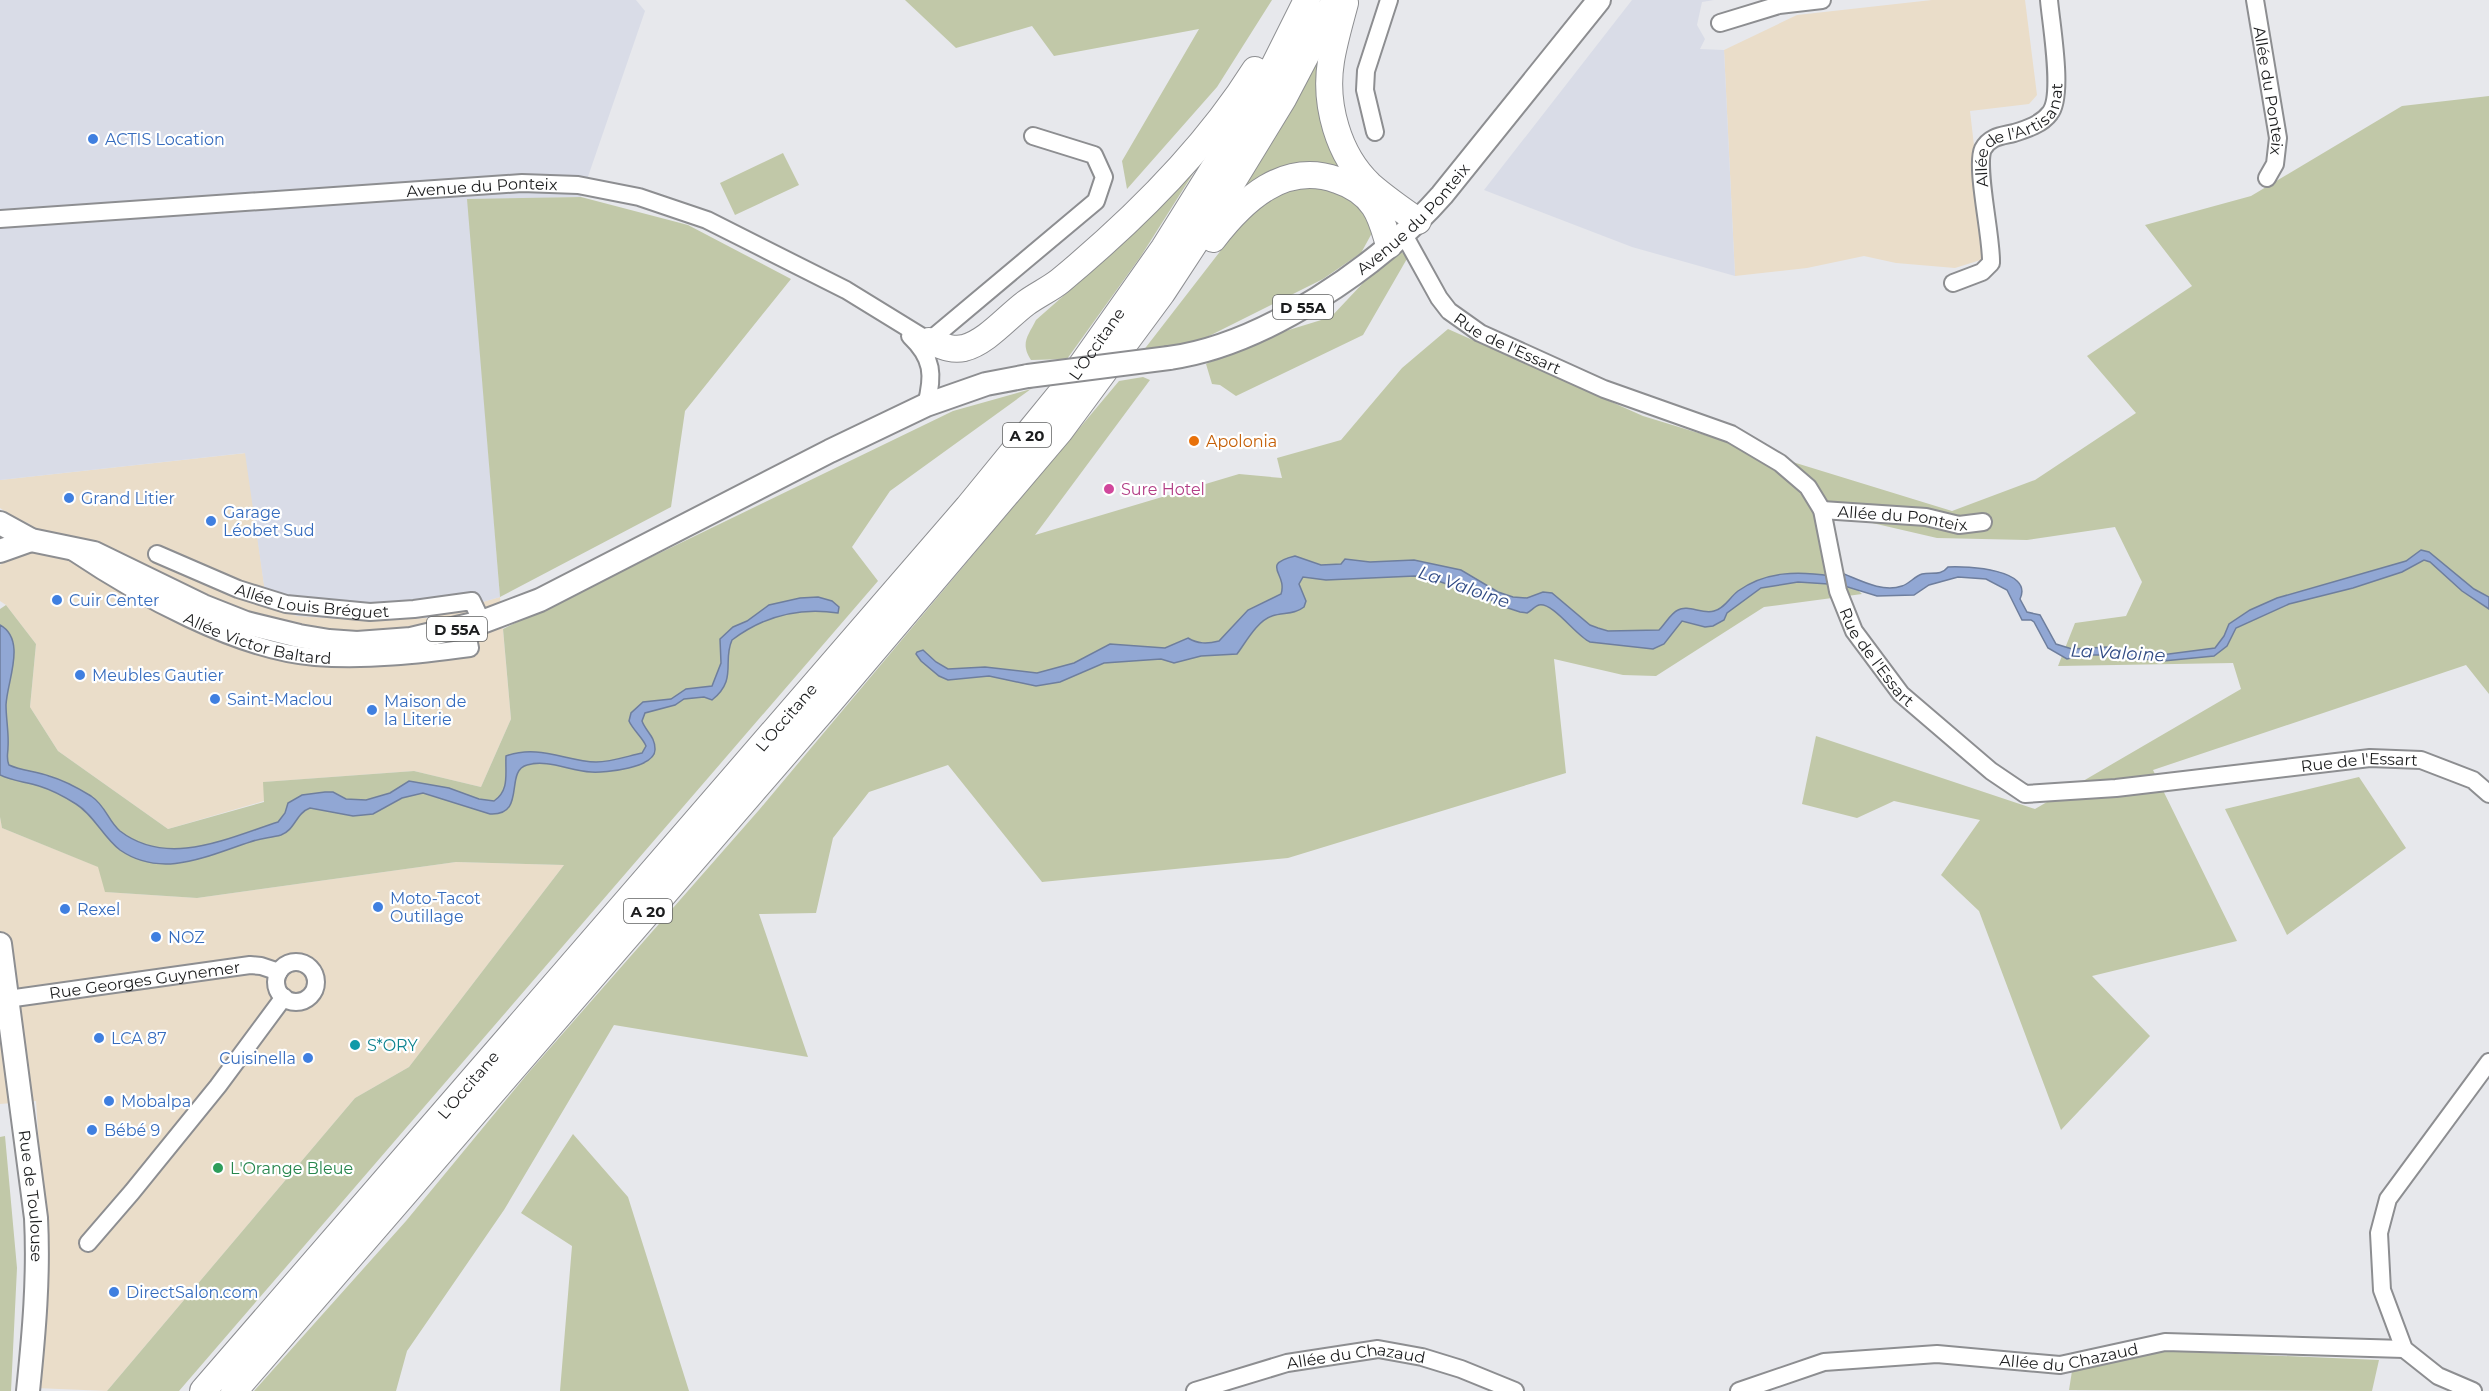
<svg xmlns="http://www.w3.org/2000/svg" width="2489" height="1391" viewBox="0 0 2489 1391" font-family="Montserrat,sans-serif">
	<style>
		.commercial { fill: #eaddc9 }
		.built { fill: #d9dce7 }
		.green { fill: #c1c8a8 }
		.water { fill: #91a7d4; stroke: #6e7e9d; stroke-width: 1.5 }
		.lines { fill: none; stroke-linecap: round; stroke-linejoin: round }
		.minor-casing { stroke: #8d8e91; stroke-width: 20 }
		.major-casing { stroke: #8d8e91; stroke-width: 26 }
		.highway-casing { stroke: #8d8e91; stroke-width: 28 }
		.minor { stroke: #fff; stroke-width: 16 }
		.major { stroke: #fff; stroke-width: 22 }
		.highway { stroke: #fff; stroke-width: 26 }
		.major-bridge-casing { stroke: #8d8e91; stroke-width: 26; stroke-linecap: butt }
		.major-bridge { stroke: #fff; stroke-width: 22 }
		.shop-dot { fill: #3f7fe0; stroke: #fff; stroke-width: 2 }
		.food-dot { fill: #e8710a; stroke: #fff; stroke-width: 2 }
		.hotel-dot { fill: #d1479c; stroke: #fff; stroke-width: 2 }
		.culture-dot { fill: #0f9aa8; stroke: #fff; stroke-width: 2 }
		.leisure-dot { fill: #2e9e5b; stroke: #fff; stroke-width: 2 }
		.labels { text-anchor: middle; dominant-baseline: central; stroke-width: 4.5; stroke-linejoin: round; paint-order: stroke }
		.shield { fill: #fff; stroke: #606162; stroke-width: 1.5 }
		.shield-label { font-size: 15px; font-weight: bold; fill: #1c1d1e }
		.street-label { font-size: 16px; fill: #1c1d1e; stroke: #fff }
		.shop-label { font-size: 16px; fill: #366cbe; stroke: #fff; text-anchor: start }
		.food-label { font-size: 16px; fill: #c56008; stroke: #fff; text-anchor: start }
		.hotel-label { font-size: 16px; fill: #b23c85; stroke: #fff; text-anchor: start }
		.culture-label { font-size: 16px; fill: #0d838f; stroke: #fff; text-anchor: start }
		.leisure-label { font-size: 16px; fill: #27864d; stroke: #fff; text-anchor: start }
		.water-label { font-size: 18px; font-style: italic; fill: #324c85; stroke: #fff }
	</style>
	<rect width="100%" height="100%" fill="#e7e8ec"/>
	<path class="commercial" d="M 1932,0 L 2025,0 L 2037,95 L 2029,104 L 1970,111 L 1987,258 L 1955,268 L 1896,263 L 1864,256 L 1807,268 L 1735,276 L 1724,50 L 1797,15 Z
		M 246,453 L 267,606 L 355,620 L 427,618 L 500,597 L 511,719 L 481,787 L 414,771 L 264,782 L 264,801 L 168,829 L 58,751 L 30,707 L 36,644 L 6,605 L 0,601 L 0,565 L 13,554 L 28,552 L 30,524 L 15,518 L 0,508 L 0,480 Z
		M 0,817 L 2,828 L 99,867 L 106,892 L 197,898 L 456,862 L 564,865 L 409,1067 L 355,1098 L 107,1391 L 36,1388 L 47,1275 L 36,1101 L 0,1104 Z"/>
	<path class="built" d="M 0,0 L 636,0 L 645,11 L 581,197 L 468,200 L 500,597 L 427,618 L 355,620 L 297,616 L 267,606 L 245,453 L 0,480 Z
		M 1632,0 L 1714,0 L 1702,2 L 1697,25 L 1705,39 L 1700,49 L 1724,50 L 1735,276 L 1632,247 L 1484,190 Z"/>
	<path class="green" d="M 905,0 L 1272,0 L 1217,87 L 1127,189 L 1122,161 L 1199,29 L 1054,56 L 1032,26 L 956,48 Z
		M 1329,40 L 1358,181 L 1321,166 L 1237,199 Z
		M 2489,96 L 2489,694 L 2466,665 L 2153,770 L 2237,941 L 2092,976 L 2150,1036 L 2061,1130 L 1979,911 L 1941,875 L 1980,820 L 1894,801 L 1857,818 L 1802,804 L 1816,736 L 2035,809 L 2241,689 L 2233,663 L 2058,666 L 2075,623 L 2126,616 L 2142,582 L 2115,527 L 2027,540 L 1937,538 L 1842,516 L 1819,532 L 1825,559 L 1862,594 L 1764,607 L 1656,676 L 1623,675 L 1554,659 L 1566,773 L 1288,858 L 1042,882 L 948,765 L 869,792 L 833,838 L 816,913 L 759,914 L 808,1057 L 614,1025 L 504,1210 L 407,1351 L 396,1391 L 254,1391 L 406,1221 L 529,1072 L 759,810 L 1119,381 L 1143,377 L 1150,380 L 1035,535 L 1239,474 L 1282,478 L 1277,458 L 1341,440 L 1402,368 L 1448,329 L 1643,416 L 1952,511 L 2035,480 L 2136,413 L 2087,356 L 2192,286 L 2145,225 L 2251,196 L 2402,106 Z
		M 1225,123 L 1141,256 L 1067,359 L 1031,360 C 1020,343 1028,336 1036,320 L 1129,238 Z
		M 783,153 L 799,185 L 735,215 L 720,183 Z
		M 1298,181 L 1361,199 L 1372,233 L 1361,253 L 1323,279 L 1197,342 L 1143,351 L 1256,205 Z
		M 581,197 L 688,225 L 791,279 L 685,411 L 671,507 L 500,597 L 467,199 Z
		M 1396,248 L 1408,257 L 1363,335 L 1236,396 L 1220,385 L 1212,384 L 1206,364 L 1263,338 L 1331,317 Z
		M 1031,389 L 890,491 L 852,547 L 878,581 L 179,1391 L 107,1391 L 355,1098 L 409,1067 L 564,865 L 456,862 L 197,898 L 105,892 L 98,867 L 2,828 L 0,817 L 0,609 L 6,605 L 36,644 L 30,707 L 58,751 L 168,829 L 264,802 L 263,782 L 414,771 L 481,787 L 511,719 L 503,629 L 953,411 Z
		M 2359,777 L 2406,848 L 2287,935 L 2225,809 Z
		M 573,1134 L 628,1197 L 689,1391 L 560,1391 L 572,1246 L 521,1213 Z
		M 5,1136 L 17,1268 L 11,1391 L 0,1391 L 0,1137 Z
		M 2166,1351 L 2379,1360 L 2372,1391 L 2069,1390 L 2072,1371 Z"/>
	<path class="water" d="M 2421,550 L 2429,552 L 2474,589 L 2489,597 L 2489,609 L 2462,591 L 2430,562 L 2424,560 L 2402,572 L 2353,588 L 2289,604 L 2236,628 L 2227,646 L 2214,656 L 2163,661 L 2102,655 L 2084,655 L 2067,659 L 2048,648 L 2034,622 L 2031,620 L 2022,620 L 2007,590 L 1986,579 L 1958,577 L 1929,585 L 1914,595 L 1877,596 L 1841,585 L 1839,572 C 1858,579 1881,593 1902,586 C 1909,584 1915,576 1922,574 C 1932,572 1941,576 1948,567 C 1967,566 2034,569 2020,599 L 2027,612 L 2040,615 L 2056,644 L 2072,649 L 2107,647 L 2161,655 L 2215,648 L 2224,636 L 2229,624 L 2250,610 L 2277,598 L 2406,561 Z
		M 1295,556 L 1321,565 L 1341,564 L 1345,559 L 1370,562 L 1414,560 L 1461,570 L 1498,592 L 1513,597 L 1527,598 L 1543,592 L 1552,593 L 1590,625 L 1598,628 L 1608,631 L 1659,630 C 1665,624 1671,613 1678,610 C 1688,604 1703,615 1714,611 C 1725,608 1729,598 1738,591 C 1766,571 1798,571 1831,576 L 1828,584 L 1798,582 L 1761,588 L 1727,613 L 1724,620 L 1713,626 L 1705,627 L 1682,621 L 1664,644 L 1653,649 L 1590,642 C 1576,636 1553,602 1539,605 C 1535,606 1531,611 1527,613 L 1520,612 L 1499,605 L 1488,598 L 1426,577 L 1415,576 L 1326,580 L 1303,577 L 1299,584 L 1306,601 L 1304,607 C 1294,615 1283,612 1272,616 C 1257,621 1246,642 1237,654 L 1201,656 L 1174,663 L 1161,659 L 1104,663 L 1060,682 L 1036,686 L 989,676 L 948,680 L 939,676 L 921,661 L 916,654 L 917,652 L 923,650 L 936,662 L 948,669 L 985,667 L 1037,673 L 1074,663 L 1110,644 L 1165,648 L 1188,638 C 1198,644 1207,644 1219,641 L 1248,610 L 1281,594 C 1288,573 1259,565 1295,556 Z
		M 818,597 L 832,601 L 839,607 L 838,613 C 800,607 764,616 732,640 C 722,662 738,679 712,700 L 704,697 L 684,699 L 675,705 L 645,713 L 642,721 C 646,732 655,736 655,749 C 656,768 605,773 591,772 C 570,771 548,759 527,765 C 504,771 527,816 490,814 L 423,793 L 402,798 L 373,814 L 353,816 L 310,808 C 296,813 295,830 281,835 C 271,838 260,838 250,842 C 207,856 162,879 120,850 C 103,837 94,815 76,804 C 65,797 52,790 39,786 C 27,782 11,781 0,775 L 0,625 C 27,640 7,681 6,705 C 6,719 9,733 8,747 C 8,754 6,758 9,765 C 22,771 36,771 49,776 C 63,780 78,788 91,796 C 106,806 108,821 120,831 C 168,868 228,838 278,822 L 285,813 L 288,803 L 302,795 L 325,792 L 333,792 L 346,799 L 366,800 L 390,793 L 409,781 L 449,788 L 479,799 L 494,801 C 510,790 505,773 506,756 C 538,744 566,761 596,762 C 611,762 628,756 642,753 L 646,746 C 643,738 633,730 629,721 L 631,713 L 643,702 L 671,699 L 686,689 L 712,686 L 721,663 L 720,639 L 733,627 L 747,621 L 769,605 L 800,598 Z"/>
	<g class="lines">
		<defs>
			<g id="minor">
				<path id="s1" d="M 2255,0 L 2278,138 L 2275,164 L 2267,178"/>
				<path d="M 1720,23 L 1779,5 L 1822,0"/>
				<path d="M 1375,132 L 1365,90 L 1366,71 L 1389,0"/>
				<path id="s2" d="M 0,219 L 522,183 L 578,185 L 639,197 L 707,220 L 846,290 L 929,341 L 1096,201 L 1104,177 L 1094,155 L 1033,136"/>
				<path id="s3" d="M 1403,233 L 1439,298 L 1449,311 L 1480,333 L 1604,389 L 1731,434 L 1780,463 L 1808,487 L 1822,510 L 1838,591 L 1854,631 L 1901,694 L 1991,771 L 2025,794 L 2116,788 L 2370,758 L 2421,760 L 2473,780 L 2489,794"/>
				<path id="s4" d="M 1953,283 L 1982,272 L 1991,263 C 1992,237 1975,167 1983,149 C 1990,136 2002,136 2014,133 C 2027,129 2042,124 2050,113 C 2064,96 2051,24 2049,0"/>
				<path d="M 910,336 C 933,358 934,375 926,405"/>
				<path id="s5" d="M 1822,510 L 1926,517 L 1959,525 L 1983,522"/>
				<path id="s6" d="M 73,552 C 137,595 237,651 315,657 C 367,661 418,655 470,648 L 466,627"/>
				<path id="s7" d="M 157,554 L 238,589 L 286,604 L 370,612 L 414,609 L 472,601 L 482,622"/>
				<circle cx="296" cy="982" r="20"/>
				<path id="s8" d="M 0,1000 L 250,965 L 261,966 L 279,972"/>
				<path d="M 88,1243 L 132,1192 L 218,1086 L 284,997"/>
				<path id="s9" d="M 1195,1391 L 1287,1363 L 1378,1349 L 1422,1357 L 1461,1369 L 1515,1391"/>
				<path id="s10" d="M 1739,1391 L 1824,1362 L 1937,1354 L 2060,1365 L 2165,1342 L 2404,1349"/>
				<path d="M 2473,1391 L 2438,1376 L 2404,1349 L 2382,1290 L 2379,1233 L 2388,1199 L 2489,1062"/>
			</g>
			<g id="major">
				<path id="s11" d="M 1169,358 C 1264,345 1380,266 1442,195 L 1599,0"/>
				<path d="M 0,523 L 31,540 L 94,553 L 203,606 L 246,623 L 299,636 L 329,641 L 357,643 L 411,639 L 482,622 L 540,600 L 830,451 L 926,405 L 986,384 L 1028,376"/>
				<path d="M 0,551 L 31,540"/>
				<path id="s12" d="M 0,944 L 36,1218 C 39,1276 34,1333 28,1391"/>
			</g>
			<g id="highway">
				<path d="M 1345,3 C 1340,22 1334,42 1331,61 C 1324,104 1338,155 1370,185 C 1385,198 1402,210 1418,221"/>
				<path d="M 1213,239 C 1243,200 1284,161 1337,180 C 1352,185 1365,193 1374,206 C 1382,218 1385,232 1389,245"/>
				<path d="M 929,341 C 940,345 951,351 964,348 C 987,342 1007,317 1026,303 C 1037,295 1050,289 1060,281 C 1131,222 1206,148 1255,70"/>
				<path id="s13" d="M 203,1391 L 968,507 L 1066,387 L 1164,248 L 1239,128 L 1274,66 L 1307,0"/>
				<path d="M 234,1391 L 829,703 L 1060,431 L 1162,293 L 1198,238 L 1283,99 L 1335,0"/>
			</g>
		</defs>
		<use href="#minor" class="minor-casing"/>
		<use href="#major" class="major-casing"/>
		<use href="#highway" class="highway-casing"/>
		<use href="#minor" class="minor"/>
		<use href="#major" class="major"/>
		<use href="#highway" class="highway"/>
		<defs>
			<path id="major-bridge" d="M 1028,376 L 1169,358"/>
		</defs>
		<use href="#major-bridge" class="major-bridge-casing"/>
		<use href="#major-bridge" class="major-bridge"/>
	</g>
	<g class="shop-dot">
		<circle cx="93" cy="139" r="6"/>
		<circle cx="69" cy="498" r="6"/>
		<circle cx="211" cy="521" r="6"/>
		<circle cx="57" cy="600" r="6"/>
		<circle cx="80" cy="675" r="6"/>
		<circle cx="215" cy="699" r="6"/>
		<circle cx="372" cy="710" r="6"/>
		<circle cx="378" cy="907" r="6"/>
		<circle cx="65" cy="909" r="6"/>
		<circle cx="156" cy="937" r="6"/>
		<circle cx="99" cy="1038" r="6"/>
		<circle cx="308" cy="1058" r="6"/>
		<circle cx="109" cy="1101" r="6"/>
		<circle cx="92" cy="1130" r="6"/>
		<circle cx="114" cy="1292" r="6"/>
	</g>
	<circle class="food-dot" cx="1194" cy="441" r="6"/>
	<circle class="hotel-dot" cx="1109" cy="489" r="6"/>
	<circle class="culture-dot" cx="355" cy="1045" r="6"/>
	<circle class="leisure-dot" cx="218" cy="1168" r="6"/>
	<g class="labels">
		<g class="shield">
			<rect x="1273" y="295" width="60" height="24" rx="4.5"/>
			<rect x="1003" y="423" width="48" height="24" rx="4.5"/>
			<rect x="427" y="617" width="60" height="24" rx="4.5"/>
			<rect x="624" y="899" width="48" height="24" rx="4.5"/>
		</g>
		<g class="shield-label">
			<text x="1303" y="307">D 55A</text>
			<text x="1027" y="435">A 20</text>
			<text x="457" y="629">D 55A</text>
			<text x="648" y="911">A 20</text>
		</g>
		<g class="street-label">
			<text stroke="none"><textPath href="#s1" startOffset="92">Allée du Ponteix</textPath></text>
			<text stroke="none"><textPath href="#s4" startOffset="194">Allée de l'Artisanat</textPath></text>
			<text stroke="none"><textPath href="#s2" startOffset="483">Avenue du Ponteix</textPath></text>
			<text stroke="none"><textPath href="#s11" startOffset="286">Avenue du Ponteix</textPath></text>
			<text stroke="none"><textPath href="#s3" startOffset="158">Rue de l'Essart</textPath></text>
			<text stroke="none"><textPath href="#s13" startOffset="1377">L'Occitane</textPath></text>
			<text stroke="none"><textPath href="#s5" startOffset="81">Allée du Ponteix</textPath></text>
			<text stroke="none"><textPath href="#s7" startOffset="164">Allée Louis Bréguet</textPath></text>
			<text stroke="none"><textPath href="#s6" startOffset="206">Allée Victor Baltard</textPath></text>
			<text stroke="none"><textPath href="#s3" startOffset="680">Rue de l'Essart</textPath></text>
			<text stroke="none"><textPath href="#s13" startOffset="891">L'Occitane</textPath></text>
			<text stroke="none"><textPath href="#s3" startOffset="1220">Rue de l'Essart</textPath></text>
			<text stroke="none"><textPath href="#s8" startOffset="146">Rue Georges Guynemer</textPath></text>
			<text stroke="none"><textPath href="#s13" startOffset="405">L'Occitane</textPath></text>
			<text stroke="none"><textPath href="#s12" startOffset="254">Rue de Toulouse</textPath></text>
			<text stroke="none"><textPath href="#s10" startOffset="336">Allée du Chazaud</textPath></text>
			<text stroke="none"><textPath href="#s9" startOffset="166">Allée du Chazaud</textPath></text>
		</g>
		<g class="shop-label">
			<text x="105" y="139">ACTIS Location</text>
			<text x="81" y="498">Grand Litier</text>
			<text x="223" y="512">Garage<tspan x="223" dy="18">Léobet Sud</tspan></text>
			<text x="69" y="600">Cuir Center</text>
			<text x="92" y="675">Meubles Gautier</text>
			<text x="227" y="699">Saint-Maclou</text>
			<text x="384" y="701">Maison de<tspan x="384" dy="18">la Literie</tspan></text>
			<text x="390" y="898">Moto-Tacot<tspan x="390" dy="18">Outillage</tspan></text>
			<text x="77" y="909">Rexel</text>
			<text x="168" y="937">NOZ</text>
			<text x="111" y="1038">LCA 87</text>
			<text x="296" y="1058" text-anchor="end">Cuisinella</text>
			<text x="121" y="1101">Mobalpa</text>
			<text x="104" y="1130">Bébé 9</text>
			<text x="126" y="1292">DirectSalon.com</text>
		</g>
		<g class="food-label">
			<text x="1206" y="441">Apolonia</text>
		</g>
		<g class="hotel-label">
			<text x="1121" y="489">Sure Hotel</text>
		</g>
		<g class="culture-label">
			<text x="367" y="1045">S*ORY</text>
		</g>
		<g class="leisure-label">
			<text x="230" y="1168">L'Orange Bleue</text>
		</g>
		<g class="water-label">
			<text transform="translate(1464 587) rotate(19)">La Valoine</text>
			<text transform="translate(2118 653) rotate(3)">La Valoine</text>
		</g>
	</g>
</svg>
